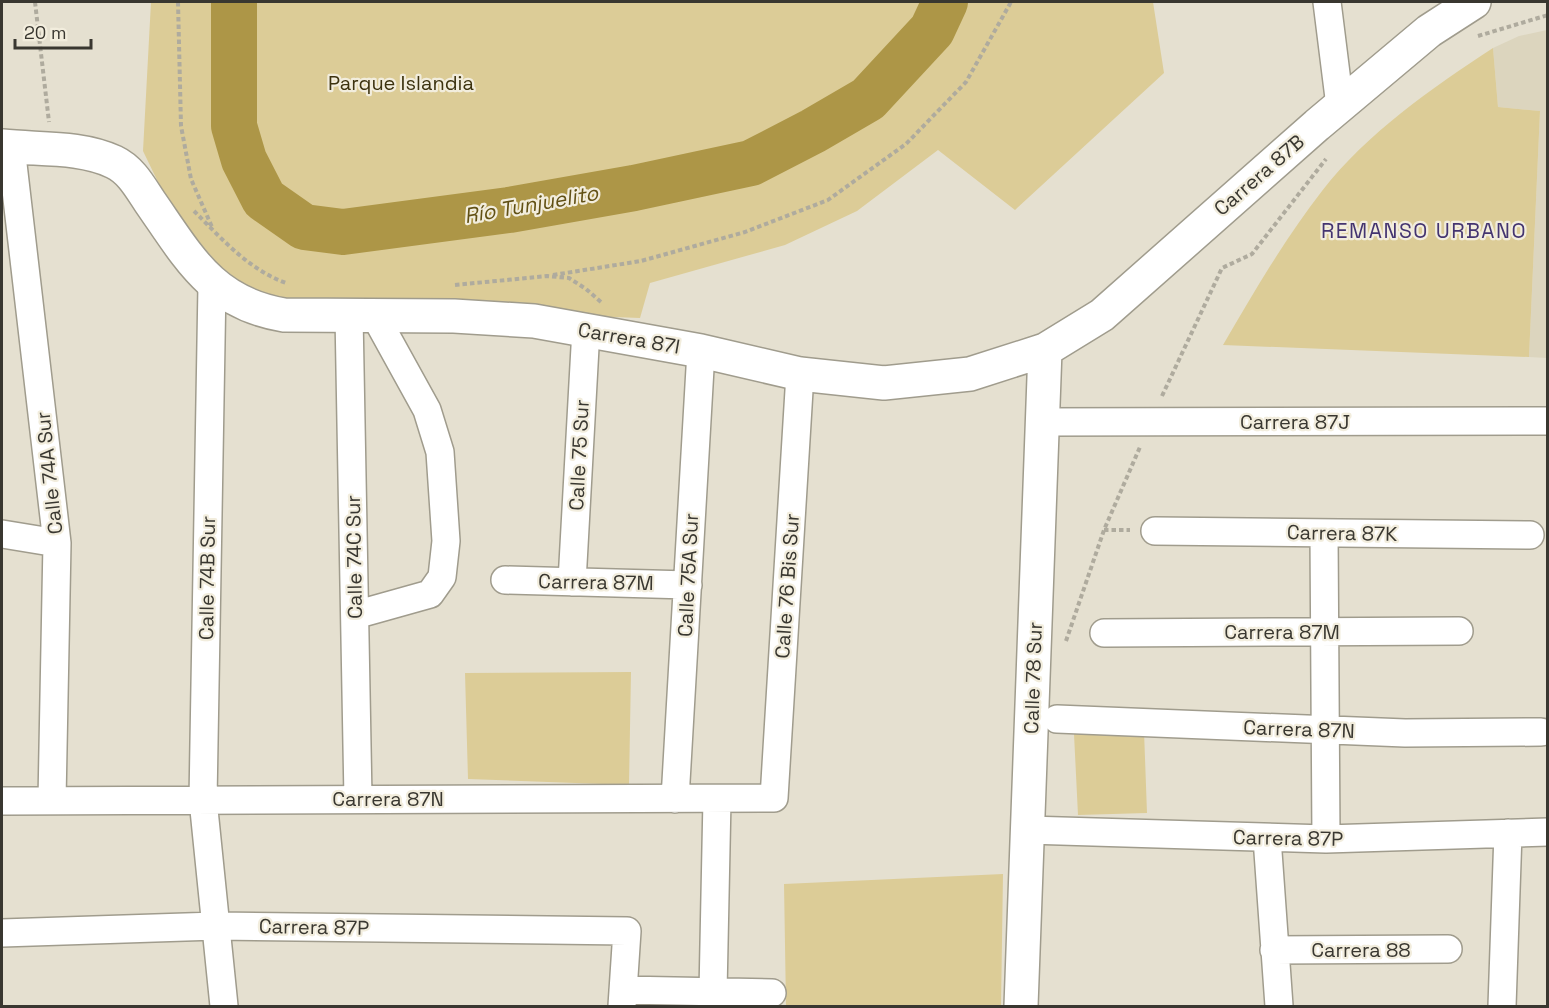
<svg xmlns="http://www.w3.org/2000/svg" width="1549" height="1008" viewBox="0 0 1549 1008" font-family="'Space Grotesk',sans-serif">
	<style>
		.built { fill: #dcd5be }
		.green { fill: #dccc97 }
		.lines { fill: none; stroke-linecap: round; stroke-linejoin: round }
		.river { stroke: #ad9647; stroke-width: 46 }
		.minor-casing { stroke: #a09c8d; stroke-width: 30 }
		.tertiary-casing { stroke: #a09c8d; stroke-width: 36 }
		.path { stroke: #afab9e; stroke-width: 4; stroke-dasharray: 4.5 3; stroke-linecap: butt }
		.minor { stroke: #fff; stroke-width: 27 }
		.tertiary { stroke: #fff; stroke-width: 33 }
		.labels { text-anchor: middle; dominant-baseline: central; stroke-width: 4.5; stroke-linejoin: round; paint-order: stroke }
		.park-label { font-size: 20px; fill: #3c320f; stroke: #f2eddd }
		.street-label { font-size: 20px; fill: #393730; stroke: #f2eddd }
		.water-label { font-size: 21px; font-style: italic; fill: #615014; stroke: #f2eddd }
		.neighbourhood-label { font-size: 21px; letter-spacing: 1.5px; fill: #443470; stroke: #f2eddd }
	</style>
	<rect width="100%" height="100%" fill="#e5e0d0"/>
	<path class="built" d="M 1547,30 L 1547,358 L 1529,357 L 1540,111 L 1498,107 L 1493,48 L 1519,36 Z"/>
	<path class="green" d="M 151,2 L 1153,2 L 1164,73 L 1015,210 L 938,150 L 857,211 L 785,245 L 650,283 L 640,318 L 291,305 L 255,294 L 219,265 L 171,209 L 143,151 Z
		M 1493,48 L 1498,107 L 1540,111 L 1529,357 L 1223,345 C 1254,292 1284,240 1322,191 C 1367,133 1432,88 1493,48 Z
		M 631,672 L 629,785 L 468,779 L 465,673 Z
		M 1144,731 L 1147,813 L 1078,815 L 1074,734 Z
		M 1003,874 L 1001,1006 L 786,1006 L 784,884 Z"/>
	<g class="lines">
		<path class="river" d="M 234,2 L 234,126 L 244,160 L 264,199 L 304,227 L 343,232 L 509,210 L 634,188 L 751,163 L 813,131 L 868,99 L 932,30 L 945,2"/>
		<defs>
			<path id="minor" d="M 1327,2 L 1340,106
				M 11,147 L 57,543 L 52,800
				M 212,285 L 203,800 L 224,1006
				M 349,315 L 358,799
				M 1042,422 L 1548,421
				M 1155,531 L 1530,535
				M 1324,533 L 1326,839
				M 2,534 L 57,543
				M 505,580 L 688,585
				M 572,582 L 586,329
				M 355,615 L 430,594 L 442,577 L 446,541 L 440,452 L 427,410 L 374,314
				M 1104,633 L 1459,631
				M 1057,719 L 1405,733 L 1541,732
				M 675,799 L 701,351
				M 2,801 L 774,798 L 800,374
				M 1028,830 L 1326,839 L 1548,832
				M 1267,838 L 1279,1006
				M 2,933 L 216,926 L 627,931 L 622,1006
				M 1274,950 L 1448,949
				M 623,990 L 772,993
				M 713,992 L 717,799
				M 1502,1006 L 1508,833"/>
			<path id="tertiary" d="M 2,146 C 38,150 80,146 114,162 C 131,170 140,187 150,202 C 189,258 212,303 284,315 L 454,316 L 534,321 L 701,351 L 800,374 L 884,383 L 970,374 L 1045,350 L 1102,315 L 1317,125 L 1429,31 L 1474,2
				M 1021,1006 L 1045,350"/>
		</defs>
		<use href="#minor" class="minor-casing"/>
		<use href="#tertiary" class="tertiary-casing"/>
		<path class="path" d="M 35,2 L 49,122
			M 178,2 L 181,126 L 191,179 L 212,227
			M 1478,36 L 1548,15
			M 194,211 C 221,238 249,270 286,283
			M 553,275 L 641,261 L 745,232 L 828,200 L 906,144 L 966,82 L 1011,2
			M 455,285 L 547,276 L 569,278 L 586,289 L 601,302
			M 1162,396 L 1222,268 L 1252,254 L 1326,159
			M 1104,530 L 1130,530
			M 1066,641 L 1104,530 L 1140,447"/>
		<use href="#minor" class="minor"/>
		<use href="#tertiary" class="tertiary"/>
	</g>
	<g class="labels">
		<g class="park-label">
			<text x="401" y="83">Parque Islandia</text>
		</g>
		<g class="street-label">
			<text transform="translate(1259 175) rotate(-41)">Carrera 87B</text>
			<text transform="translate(629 338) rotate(10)">Carrera 87I</text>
			<text x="1295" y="422">Carrera 87J</text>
			<text transform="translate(579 455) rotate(-87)">Calle 75 Sur</text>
			<text transform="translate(49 473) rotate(-96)">Calle 74A Sur</text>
			<text transform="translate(1342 533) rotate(1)">Carrera 87K</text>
			<text transform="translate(354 557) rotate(-91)">Calle 74C Sur</text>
			<text transform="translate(688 575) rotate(-87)">Calle 75A Sur</text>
			<text transform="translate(207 578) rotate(-89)">Calle 74B Sur</text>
			<text transform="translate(596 582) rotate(1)">Carrera 87M</text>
			<text transform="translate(787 586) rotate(-86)">Calle 76 Bis Sur</text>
			<text x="1282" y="632">Carrera 87M</text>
			<text transform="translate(1033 678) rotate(-88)">Calle 78 Sur</text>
			<text transform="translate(1299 729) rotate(2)">Carrera 87N</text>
			<text x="388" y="799">Carrera 87N</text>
			<text transform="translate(1288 838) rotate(1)">Carrera 87P</text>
			<text transform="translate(314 927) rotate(1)">Carrera 87P</text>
			<text x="1361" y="950">Carrera 88</text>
		</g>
		<g class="water-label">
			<text transform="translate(531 204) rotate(-10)">Río Tunjuelito</text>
		</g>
		<g class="neighbourhood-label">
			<text x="1424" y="230">REMANSO URBANO</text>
		</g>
	</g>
	<rect width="1549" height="1008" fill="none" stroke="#393730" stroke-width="6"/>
	<path d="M15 39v9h76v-9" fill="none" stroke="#393730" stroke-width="3"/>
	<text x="24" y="39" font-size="18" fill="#393730" stroke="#f2eddd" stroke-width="4.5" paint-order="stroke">20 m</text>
</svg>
